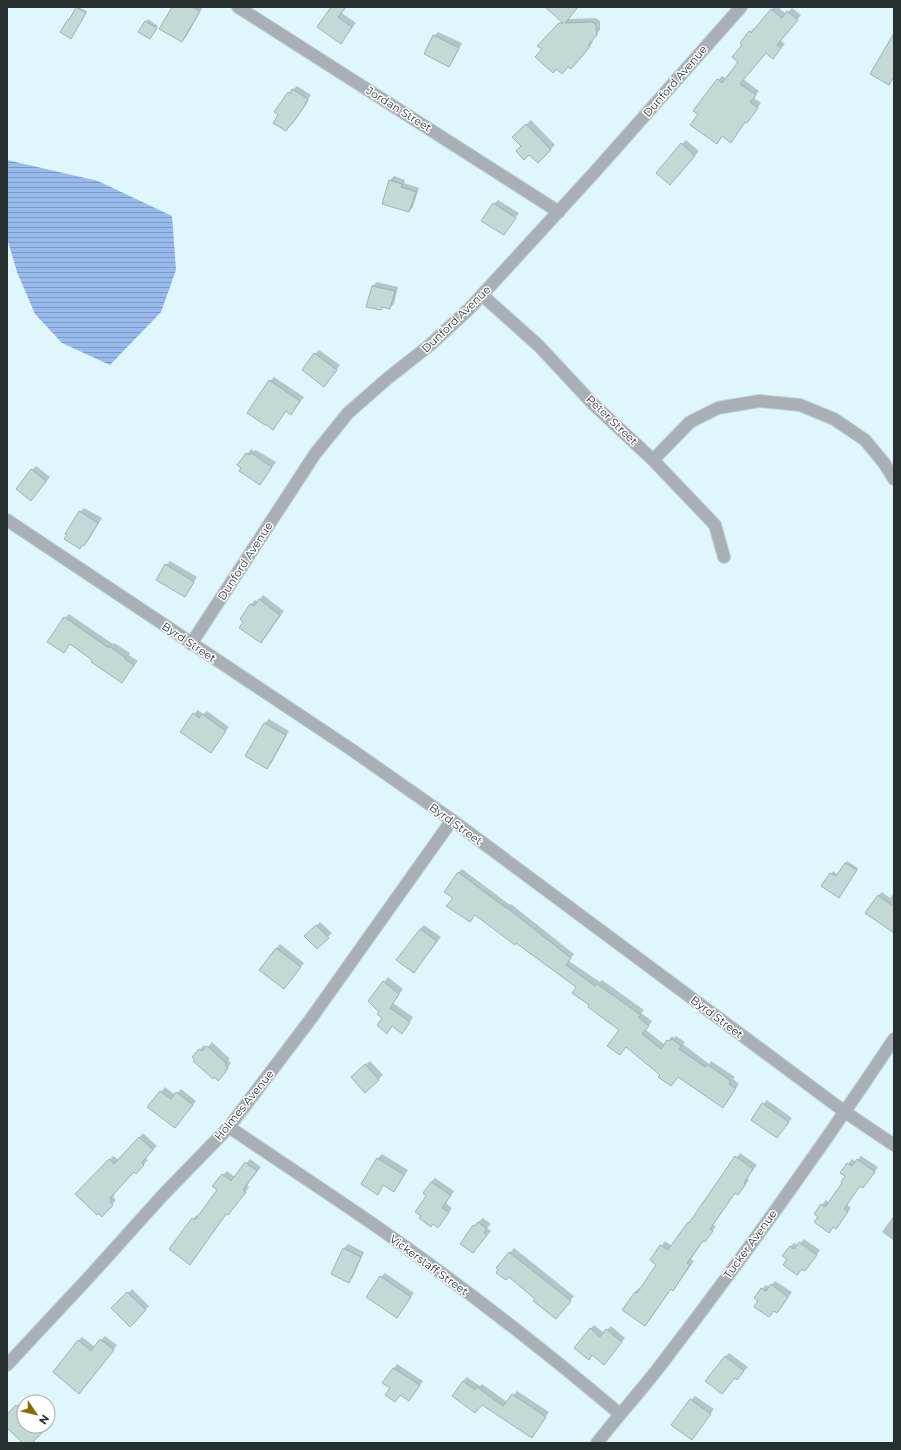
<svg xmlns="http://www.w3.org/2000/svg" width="901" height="1450" viewBox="0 0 901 1450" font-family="Montserrat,sans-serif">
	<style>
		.water { fill: url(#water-rules) }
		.shadow { fill: #0003 }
		.building { fill: #c2d9d6; stroke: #9cb3b0 }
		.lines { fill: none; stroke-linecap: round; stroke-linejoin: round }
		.minor-casing { stroke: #bed3d7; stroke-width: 14 }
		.minor { stroke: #a8b0b5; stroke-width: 12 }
		.labels { text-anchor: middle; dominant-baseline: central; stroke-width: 3; stroke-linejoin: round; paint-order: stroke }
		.street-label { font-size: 11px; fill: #273031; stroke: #fff }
	</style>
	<defs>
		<pattern id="water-rules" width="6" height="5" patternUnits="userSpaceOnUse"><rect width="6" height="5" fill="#99baec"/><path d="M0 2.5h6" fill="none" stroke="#7d98c0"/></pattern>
	</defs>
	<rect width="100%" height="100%" fill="#dff7fc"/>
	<path class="water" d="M 7,160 L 98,181 L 172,216 L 176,270 L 161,312 L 110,365 L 62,343 L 35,314 L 17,272 L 7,238 Z"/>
	<path class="shadow" d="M 78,7 L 87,11 L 71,38 L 68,20 Z
		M 173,7 L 203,7 L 186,37 L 182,41 Z
		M 333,7 L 346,7 L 342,13 L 356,23 L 341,42 Z
		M 553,7 L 577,7 L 568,19 L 596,18 L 600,21 L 600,30 L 592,40 L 593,42 L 588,49 L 575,64 L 543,49 L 539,46 L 562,21 Z
		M 774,7 L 778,7 L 786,14 L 792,8 L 801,15 L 780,40 L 785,44 L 777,53 L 766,52 L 743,79 L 759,91 L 754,98 L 761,103 L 751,117 L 746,121 L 735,137 L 723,136 L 717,142 L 718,80 L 722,76 L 727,79 L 740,61 L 744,44 L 750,32 L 754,28 L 756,29 Z
		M 148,19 L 158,26 L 151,36 L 140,32 Z
		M 438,32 L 462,43 L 453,61 L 449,66 L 425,54 L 434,36 Z
		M 297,86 L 311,95 L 308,99 L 309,100 L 296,119 L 286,130 L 289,93 Z
		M 531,120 L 555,145 L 538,162 L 513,137 Z
		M 686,140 L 699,151 L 674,180 L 682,144 Z
		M 394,176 L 405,180 L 404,183 L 419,188 L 413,207 L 409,211 L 383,203 L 390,180 Z
		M 498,200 L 519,213 L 504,234 L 494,204 Z
		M 377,282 L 398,287 L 394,304 L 390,308 L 384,306 L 381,309 L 372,286 Z
		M 319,350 L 340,365 L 328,381 L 315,354 Z
		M 274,377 L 304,397 L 291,414 L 286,411 L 273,428 L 270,381 Z
		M 251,449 L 254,451 L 256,450 L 276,462 L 260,484 L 239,465 Z
		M 36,466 L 50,477 L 35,496 L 32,470 Z
		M 84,508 L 102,518 L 88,541 L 80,547 L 67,534 L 80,512 Z
		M 170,561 L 197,577 L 188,592 L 184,596 L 166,565 Z
		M 263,595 L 284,611 L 265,638 L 241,619 L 251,604 L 255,600 L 258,602 Z
		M 69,614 L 113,644 L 114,643 L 130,653 L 129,655 L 138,661 L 122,681 L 70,644 L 63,652 L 65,618 Z
		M 198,710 L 203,714 L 207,711 L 229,727 L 210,752 L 194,714 Z
		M 269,719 L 289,731 L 271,764 L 267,768 L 265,723 Z
		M 847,861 L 858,868 L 841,895 L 823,886 L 833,871 L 838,875 Z
		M 462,869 L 510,905 L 511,904 L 574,954 L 569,961 L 600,982 L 602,980 L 644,1010 L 641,1013 L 652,1021 L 646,1030 L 665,1045 L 672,1036 L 674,1038 L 676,1036 L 685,1042 L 683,1044 L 709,1064 L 711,1061 L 735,1077 L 733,1079 L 739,1084 L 727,1102 L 723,1106 L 678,1076 L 661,1074 L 620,1030 L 590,1005 L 577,987 L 517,942 L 476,914 L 470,921 L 455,898 L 458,873 Z
		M 882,892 L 890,898 L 894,893 L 894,931 L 878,896 Z
		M 320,922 L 332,933 L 317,948 L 306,936 Z
		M 424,925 L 441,937 L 417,968 L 420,929 Z
		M 280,944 L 304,963 L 288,984 L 260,969 Z
		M 388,977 L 403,989 L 393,1003 L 413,1017 L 405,1029 L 380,1012 L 369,1001 Z
		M 212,1042 L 230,1059 L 228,1060 L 231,1063 L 228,1067 L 229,1068 L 218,1079 L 215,1076 L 213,1078 L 193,1057 L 204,1045 L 207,1048 Z
		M 370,1061 L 383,1075 L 365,1092 L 352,1077 Z
		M 165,1087 L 175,1095 L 181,1089 L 196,1101 L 175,1127 L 149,1107 Z
		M 767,1100 L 792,1118 L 777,1137 L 763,1104 Z
		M 143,1133 L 157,1146 L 145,1158 L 148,1160 L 136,1172 L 134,1171 L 113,1194 L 115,1195 L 113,1197 L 116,1200 L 102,1215 L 76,1194 L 113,1156 L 119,1160 Z
		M 740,1153 L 757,1165 L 747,1178 L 749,1180 L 738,1194 L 736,1192 L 713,1225 L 716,1226 L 708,1237 L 704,1240 L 691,1259 L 694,1261 L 677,1285 L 673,1289 L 671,1288 L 649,1321 L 635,1292 L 639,1288 L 641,1289 L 658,1265 L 651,1260 L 665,1241 L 672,1246 Z
		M 382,1154 L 408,1170 L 394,1190 L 384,1185 L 377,1194 L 362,1184 L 378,1158 Z
		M 861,1156 L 878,1167 L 867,1183 L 860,1185 L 847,1204 L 851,1208 L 840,1223 L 836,1227 L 834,1226 L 829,1232 L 820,1216 L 815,1213 L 826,1200 L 829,1203 L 844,1182 L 846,1176 L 842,1173 L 848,1164 L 852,1159 L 856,1162 Z
		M 250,1159 L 261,1167 L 247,1185 L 249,1187 L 232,1210 L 228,1214 L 227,1213 L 194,1259 L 170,1249 L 193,1219 L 197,1215 L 199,1216 L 218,1189 L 214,1186 L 223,1175 L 227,1171 L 235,1177 Z
		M 435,1178 L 454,1191 L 446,1203 L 452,1208 L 438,1226 L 427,1195 L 431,1182 Z
		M 894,1215 L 894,1241 L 882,1232 Z
		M 483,1218 L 491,1224 L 487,1228 L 491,1231 L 473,1252 L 474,1226 Z
		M 804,1239 L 820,1250 L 809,1266 L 805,1270 L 803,1268 L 797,1274 L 788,1259 L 790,1247 L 794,1243 L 798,1245 Z
		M 348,1244 L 364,1252 L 353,1277 L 349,1281 L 332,1274 L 344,1248 Z
		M 514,1248 L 574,1296 L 560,1314 L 537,1298 L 497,1268 Z
		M 385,1273 L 414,1293 L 397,1316 L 381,1277 Z
		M 775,1281 L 792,1292 L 781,1308 L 777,1312 L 774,1311 L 769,1316 L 760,1301 L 762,1289 L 766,1285 L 770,1287 Z
		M 132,1289 L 149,1306 L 130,1325 L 113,1308 Z
		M 594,1325 L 604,1333 L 611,1326 L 625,1338 L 608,1359 L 593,1354 L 589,1358 L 590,1329 Z
		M 105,1336 L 117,1345 L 83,1388 L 78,1341 L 82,1337 L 95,1347 Z
		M 729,1353 L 748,1367 L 737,1379 L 725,1357 Z
		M 397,1364 L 423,1381 L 409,1400 L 401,1395 L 395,1401 L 391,1388 L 393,1369 Z
		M 467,1377 L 480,1386 L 482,1384 L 507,1402 L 517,1391 L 549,1412 L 532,1437 L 463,1381 Z
		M 695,1396 L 714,1409 L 696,1434 L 691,1400 Z
		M 21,1402 L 24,1405 L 24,1426 L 46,1426 L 31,1443 L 24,1443 L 7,1426 L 7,1415 Z"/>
	<path class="building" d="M 76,7 L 86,13 L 71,39 L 60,32 L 68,19 L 69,20 Z
		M 172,7 L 192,7 L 200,11 L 182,42 L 159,29 Z
		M 331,7 L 346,7 L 338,17 L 352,27 L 341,44 L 317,27 Z
		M 545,7 L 578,7 L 565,23 L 592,22 L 596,25 L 597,35 L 588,45 L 590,46 L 584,54 L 571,69 L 568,67 L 562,74 L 556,69 L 553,73 L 535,57 L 542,49 L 537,46 L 559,23 L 563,23 Z
		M 771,9 L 782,18 L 787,11 L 798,20 L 777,45 L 781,48 L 773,59 L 766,53 L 740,84 L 756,95 L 750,102 L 758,108 L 747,123 L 745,122 L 731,143 L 722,136 L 717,144 L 690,125 L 698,114 L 693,111 L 717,79 L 722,83 L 738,62 L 732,57 L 742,45 L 740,43 L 749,31 L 751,33 Z
		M 145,21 L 157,28 L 150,39 L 138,32 Z
		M 894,33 L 894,77 L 889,85 L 870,74 Z
		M 433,35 L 459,48 L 449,67 L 424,54 Z
		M 292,89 L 308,99 L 305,103 L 306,104 L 292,124 L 291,124 L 286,131 L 273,123 L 278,115 L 274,112 L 288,92 L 290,94 Z
		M 526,124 L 551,150 L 538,163 L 529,155 L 524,160 L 516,151 L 521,146 L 512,137 Z
		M 681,143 L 695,156 L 670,185 L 656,173 Z
		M 389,180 L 402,184 L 401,187 L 416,192 L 409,212 L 382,204 Z
		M 493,203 L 516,218 L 504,235 L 481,221 Z
		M 372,286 L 395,291 L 390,309 L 382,307 L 381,310 L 366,307 Z
		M 314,353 L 337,370 L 324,387 L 302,370 Z
		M 269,380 L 300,401 L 291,415 L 286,411 L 273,430 L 265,424 L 265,425 L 247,413 Z
		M 246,453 L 250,455 L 251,453 L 272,467 L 260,485 L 239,471 L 241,468 L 237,465 Z
		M 31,469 L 46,481 L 31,501 L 16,489 Z
		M 79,511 L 98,523 L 84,546 L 82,545 L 80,549 L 64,539 L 67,535 L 65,534 Z
		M 165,564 L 194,582 L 185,597 L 156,580 Z
		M 259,599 L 280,615 L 261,643 L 239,628 L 243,622 L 240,619 L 250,604 L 254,606 Z
		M 64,617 L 109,648 L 109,646 L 126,658 L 125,659 L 134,665 L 122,683 L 91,662 L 92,660 L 70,644 L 64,653 L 47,642 Z
		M 193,713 L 199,718 L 202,714 L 226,731 L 211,753 L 180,732 Z
		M 264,723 L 286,735 L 267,769 L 245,756 Z
		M 845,863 L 857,870 L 839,898 L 821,886 L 830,873 L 836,876 Z
		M 458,872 L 506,908 L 506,907 L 571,958 L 566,965 L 595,986 L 597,984 L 641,1015 L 638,1017 L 649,1026 L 642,1034 L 661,1049 L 667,1040 L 669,1041 L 672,1039 L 681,1046 L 679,1049 L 705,1067 L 707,1064 L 731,1081 L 729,1084 L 736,1088 L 723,1108 L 678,1077 L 671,1086 L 658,1077 L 660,1075 L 626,1047 L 620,1055 L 607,1046 L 619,1030 L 588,1007 L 589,1005 L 572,993 L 576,987 L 516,943 L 515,945 L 475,915 L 470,922 L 446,906 L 453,898 L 444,892 Z
		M 878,895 L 894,907 L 894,933 L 865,913 Z
		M 316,925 L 329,938 L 317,949 L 304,936 Z
		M 420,929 L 437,941 L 414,973 L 396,960 Z
		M 276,948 L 301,967 L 284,989 L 259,970 Z
		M 383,981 L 399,994 L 390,1008 L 410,1022 L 402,1034 L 392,1026 L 387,1034 L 377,1025 L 382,1018 L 377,1014 L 379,1012 L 368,1001 Z
		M 207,1046 L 226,1063 L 225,1065 L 228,1067 L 225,1071 L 226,1072 L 218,1081 L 214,1077 L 213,1079 L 193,1061 L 195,1059 L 192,1057 L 199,1049 L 202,1051 Z
		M 365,1064 L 379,1080 L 365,1093 L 351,1077 Z
		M 160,1091 L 171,1099 L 176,1092 L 193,1105 L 175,1128 L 147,1107 Z
		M 762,1103 L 789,1122 L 777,1138 L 751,1120 Z
		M 139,1137 L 153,1150 L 142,1162 L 144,1165 L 136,1174 L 134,1172 L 110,1198 L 111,1200 L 110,1202 L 113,1205 L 102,1217 L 98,1213 L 97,1215 L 75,1194 L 109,1159 L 114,1164 Z
		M 735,1156 L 753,1169 L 744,1183 L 746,1184 L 738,1195 L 735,1193 L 710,1229 L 713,1231 L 705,1242 L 703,1241 L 687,1263 L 690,1265 L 673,1291 L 671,1289 L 645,1326 L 622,1310 L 635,1292 L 637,1293 L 656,1265 L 650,1260 L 660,1245 L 668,1250 L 688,1222 L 689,1223 Z
		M 377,1158 L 404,1175 L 394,1192 L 383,1185 L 378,1195 L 361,1184 Z
		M 857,1159 L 875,1172 L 863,1188 L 860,1186 L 844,1209 L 848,1212 L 836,1229 L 833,1227 L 829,1233 L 814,1222 L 818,1217 L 814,1214 L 821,1204 L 825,1207 L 842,1183 L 841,1182 L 845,1176 L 840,1173 L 847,1163 L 852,1166 Z
		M 245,1162 L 257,1171 L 243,1190 L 246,1192 L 228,1215 L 226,1214 L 190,1265 L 169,1249 L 192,1218 L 195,1220 L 209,1201 L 217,1190 L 212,1186 L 222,1174 L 231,1181 Z
		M 431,1182 L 451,1195 L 442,1208 L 449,1212 L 438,1228 L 433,1224 L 431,1227 L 419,1218 L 421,1216 L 415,1212 L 426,1196 L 423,1193 Z
		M 478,1222 L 487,1229 L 484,1233 L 487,1235 L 473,1253 L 460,1244 L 473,1225 L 475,1226 Z
		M 799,1242 L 817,1255 L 805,1271 L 802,1269 L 797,1275 L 783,1265 L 787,1259 L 782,1256 L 790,1246 L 794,1249 Z
		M 343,1248 L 361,1257 L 349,1283 L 331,1274 Z
		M 509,1252 L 571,1301 L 556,1319 L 533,1301 L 535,1299 L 509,1277 L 506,1280 L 496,1273 L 498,1270 L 496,1268 Z
		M 380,1276 L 411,1297 L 397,1318 L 366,1297 Z
		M 771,1284 L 788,1297 L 777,1313 L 774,1311 L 769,1317 L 754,1307 L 758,1301 L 754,1298 L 761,1288 L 766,1291 Z
		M 127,1292 L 146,1310 L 130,1327 L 111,1308 Z
		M 590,1328 L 600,1337 L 606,1329 L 622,1342 L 604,1365 L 592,1355 L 589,1360 L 574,1348 Z
		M 100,1339 L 114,1350 L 79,1394 L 53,1372 L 78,1340 L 91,1351 Z
		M 725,1356 L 744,1371 L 737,1380 L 735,1378 L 722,1394 L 705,1381 Z
		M 393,1368 L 420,1385 L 409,1401 L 400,1395 L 395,1402 L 385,1395 L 390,1388 L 382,1383 Z
		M 463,1381 L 475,1390 L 477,1387 L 503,1406 L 512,1394 L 546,1417 L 532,1438 L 482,1405 L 475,1413 L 452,1396 Z
		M 690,1399 L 711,1414 L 692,1440 L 671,1425 Z
		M 16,1405 L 24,1413 L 24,1426 L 49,1426 L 32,1443 L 23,1443 L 7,1428 L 7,1414 Z"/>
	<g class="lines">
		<defs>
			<path id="minor" d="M 238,7 L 559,212
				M 482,295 L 539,346 L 593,404 L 653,460 L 715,525 L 724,557
				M 653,460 L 690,422 L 718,408 L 759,401 L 800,405 L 834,419 L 865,440 L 884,463 L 894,479
				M 7,520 L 352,750 L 452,820 L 845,1112 L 894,1145
				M 191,644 L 315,454 L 348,413 L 388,378 L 430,345 L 469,309 L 593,174 L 741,7
				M 229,1127 C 286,1166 344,1203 400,1243 C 476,1297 549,1354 620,1414
				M 7,1365 L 90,1276 L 162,1196 L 229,1127 L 310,1020 L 452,820
				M 597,1443 C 617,1417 640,1392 660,1366 C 742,1259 820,1150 894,1039"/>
		</defs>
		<use href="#minor" class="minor-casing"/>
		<use href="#minor" class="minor"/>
	</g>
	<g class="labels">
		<g class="street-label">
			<text transform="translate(675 81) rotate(-49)">Dunford Avenue</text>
			<text transform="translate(399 109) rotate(32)">Jordan Street</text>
			<text transform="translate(456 319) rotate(-44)">Dunford Avenue</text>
			<text transform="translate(612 420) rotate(44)">Peter Street</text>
			<text transform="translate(245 561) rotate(-57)">Dunford Avenue</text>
			<text transform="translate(189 642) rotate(34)">Byrd Street</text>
			<text transform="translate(456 824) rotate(36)">Byrd Street</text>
			<text transform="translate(717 1017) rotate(37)">Byrd Street</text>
			<text transform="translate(244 1105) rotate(-51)">Holmes Avenue</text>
			<text transform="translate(750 1244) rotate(-54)">Tucker Avenue</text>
			<text transform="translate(429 1265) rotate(36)">Vickerstaff Street</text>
		</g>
	</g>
	<rect width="901" height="1450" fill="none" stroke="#273031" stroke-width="16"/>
	<g transform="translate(36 1414) rotate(125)"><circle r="19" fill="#ffffff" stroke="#a9acad"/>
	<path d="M0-3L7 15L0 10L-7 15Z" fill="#876905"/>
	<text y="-6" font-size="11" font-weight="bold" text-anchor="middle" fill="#273031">N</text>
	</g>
</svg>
